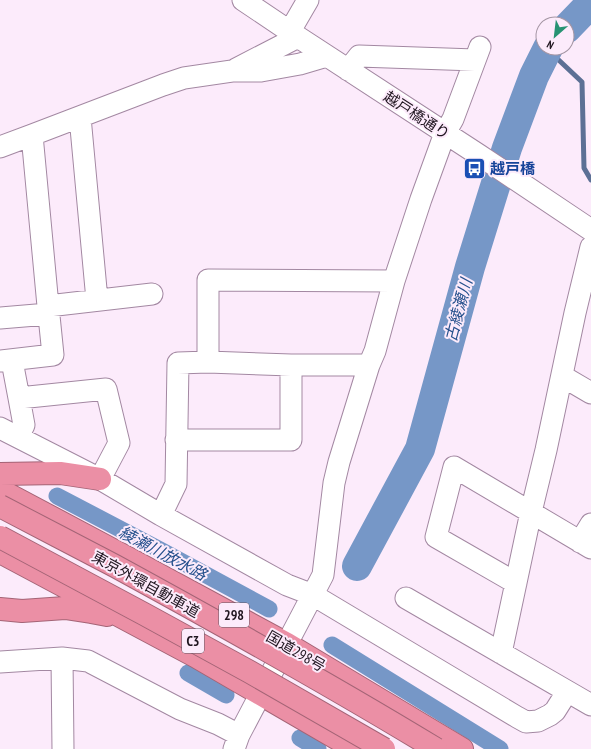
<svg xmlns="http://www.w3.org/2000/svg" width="591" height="749" viewBox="0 0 591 749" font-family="'PT Sans Narrow','Noto Sans JP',sans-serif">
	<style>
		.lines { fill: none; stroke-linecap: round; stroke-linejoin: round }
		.stream { stroke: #5c7095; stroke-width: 5 }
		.canal { stroke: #7697c7; stroke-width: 17 }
		.river { stroke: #7697c7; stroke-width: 30 }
		.minor-casing { stroke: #a388a2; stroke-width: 23 }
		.highway-casing { stroke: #a46476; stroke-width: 24 }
		.minor { stroke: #fff; stroke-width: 21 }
		.highway { stroke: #eb8fa5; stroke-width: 22 }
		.highway-bridge-casing { stroke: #a46476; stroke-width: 24; stroke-linecap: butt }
		.highway-bridge { stroke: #eb8fa5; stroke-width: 22 }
		.labels { text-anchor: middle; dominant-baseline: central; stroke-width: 4; stroke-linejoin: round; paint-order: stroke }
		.shield { fill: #fcebfb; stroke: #615561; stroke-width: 1 }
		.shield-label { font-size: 14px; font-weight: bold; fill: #1f151f }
		.street-label { font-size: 15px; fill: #1f151f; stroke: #fcebfb }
		.transit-label { font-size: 15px; font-weight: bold; fill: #164399; stroke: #fcebfb; text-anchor: start }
		.water-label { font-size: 16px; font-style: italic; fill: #26518d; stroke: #fcebfb }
	</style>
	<rect width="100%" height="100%" fill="#fcebfb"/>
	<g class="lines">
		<path class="stream" d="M 547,49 L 582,82 L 584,168 L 591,180"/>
		<path class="canal" d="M 57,496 L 162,551 L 269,609
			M 332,645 L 500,749
			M 188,673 L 226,695
			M 300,738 L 318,749"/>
		<path class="river" d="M 567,28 L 591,3
			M 357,566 L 420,449 L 470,267 L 507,148 L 534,76 L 548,48"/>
		<defs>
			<path id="minor" d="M 243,0 L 298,37 L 479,155 L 591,230
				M 290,31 L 308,0
				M 236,69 L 298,37
				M 348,70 L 359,56 L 475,60
				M 80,117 L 97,300
				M 0,147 L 32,135 L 163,85 L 184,78 L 232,71 L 261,71 L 300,64 L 327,56
				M 48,306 L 152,294
				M 0,318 L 48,314
				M 0,361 L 53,355 L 48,306 L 32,135
				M 12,361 L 19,398 L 24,425 L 18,437
				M 208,362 L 208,280 L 394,281
				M 562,376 L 591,393
				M 19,398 L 106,389 L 119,443 L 100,479
				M 0,428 L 100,479 L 161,515 L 287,585 L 313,595 L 517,717 L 526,722 L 538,721 L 550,715 L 555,711 L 567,692
				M 176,440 L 291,440 L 291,365
				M 161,515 L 176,484 L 178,363 L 208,362 L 291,365 L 369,365
				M 580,542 L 591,524
				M 516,583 L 436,537 L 454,467 L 591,548
				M 406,598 L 591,705
				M 501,653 L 531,512 L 546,450 L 575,313 L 591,247
				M 62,658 L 63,749
				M 0,662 L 62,658 L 88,661 L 180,709 L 218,724 L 239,735
				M 234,749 L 239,735 L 323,575 L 334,483 L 339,462 L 369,365 L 375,351 L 394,281 L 421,199 L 445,133 L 453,119 L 480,47"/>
			<path id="highway" d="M 0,474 L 60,473 L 100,479
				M 0,490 L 126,557 L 287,644 L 462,749
				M 0,552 L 195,656 L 355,749
				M 0,609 L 22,611 L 65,608 L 91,612 L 107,615"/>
		</defs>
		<use href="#minor" class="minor-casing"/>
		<use href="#highway" class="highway-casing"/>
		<use href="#minor" class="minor"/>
		<use href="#highway" class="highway"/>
		<defs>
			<path id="highway-bridge" d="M 0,506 C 38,526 77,546 115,566 C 223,625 331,685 436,749
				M 0,537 L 144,614 L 250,672 L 384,749"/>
		</defs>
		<use href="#highway-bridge" class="highway-bridge-casing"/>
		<use href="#highway-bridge" class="highway-bridge"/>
	</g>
	<defs>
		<symbol id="bus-square" viewBox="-11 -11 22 22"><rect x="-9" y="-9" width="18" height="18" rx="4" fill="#1a4fb4" stroke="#fcebfb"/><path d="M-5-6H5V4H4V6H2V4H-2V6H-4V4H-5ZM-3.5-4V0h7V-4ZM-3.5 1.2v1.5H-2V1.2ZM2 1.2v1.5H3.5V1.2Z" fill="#fff"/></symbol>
	</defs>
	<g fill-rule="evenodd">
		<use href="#bus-square" x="462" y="156" width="25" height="25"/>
	</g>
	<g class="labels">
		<g class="shield">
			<rect x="219" y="603" width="30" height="24" rx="3"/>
			<rect x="182" y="629" width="22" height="24" rx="3"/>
		</g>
		<g class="shield-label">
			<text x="234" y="615">298</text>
			<text x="193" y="641">C3</text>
		</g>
		<g class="street-label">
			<text transform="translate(417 115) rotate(33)">越戸橋通り</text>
			<text transform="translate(146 584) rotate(29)">東京外環自動車道</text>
			<text transform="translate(296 651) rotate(30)">国道298号</text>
		</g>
		<g class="transit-label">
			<text x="490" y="168">越戸橋</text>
		</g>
		<g class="water-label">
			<text transform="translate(458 310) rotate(-75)">古綾瀬川</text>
			<text transform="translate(163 553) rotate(28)">綾瀬川放水路</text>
		</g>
	</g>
	<g transform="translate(555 36) rotate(208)"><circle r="19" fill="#fcebfb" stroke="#a495a3"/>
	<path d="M0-3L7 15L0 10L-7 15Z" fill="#279373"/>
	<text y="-6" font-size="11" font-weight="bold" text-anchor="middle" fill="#1f151f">N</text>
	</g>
</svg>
